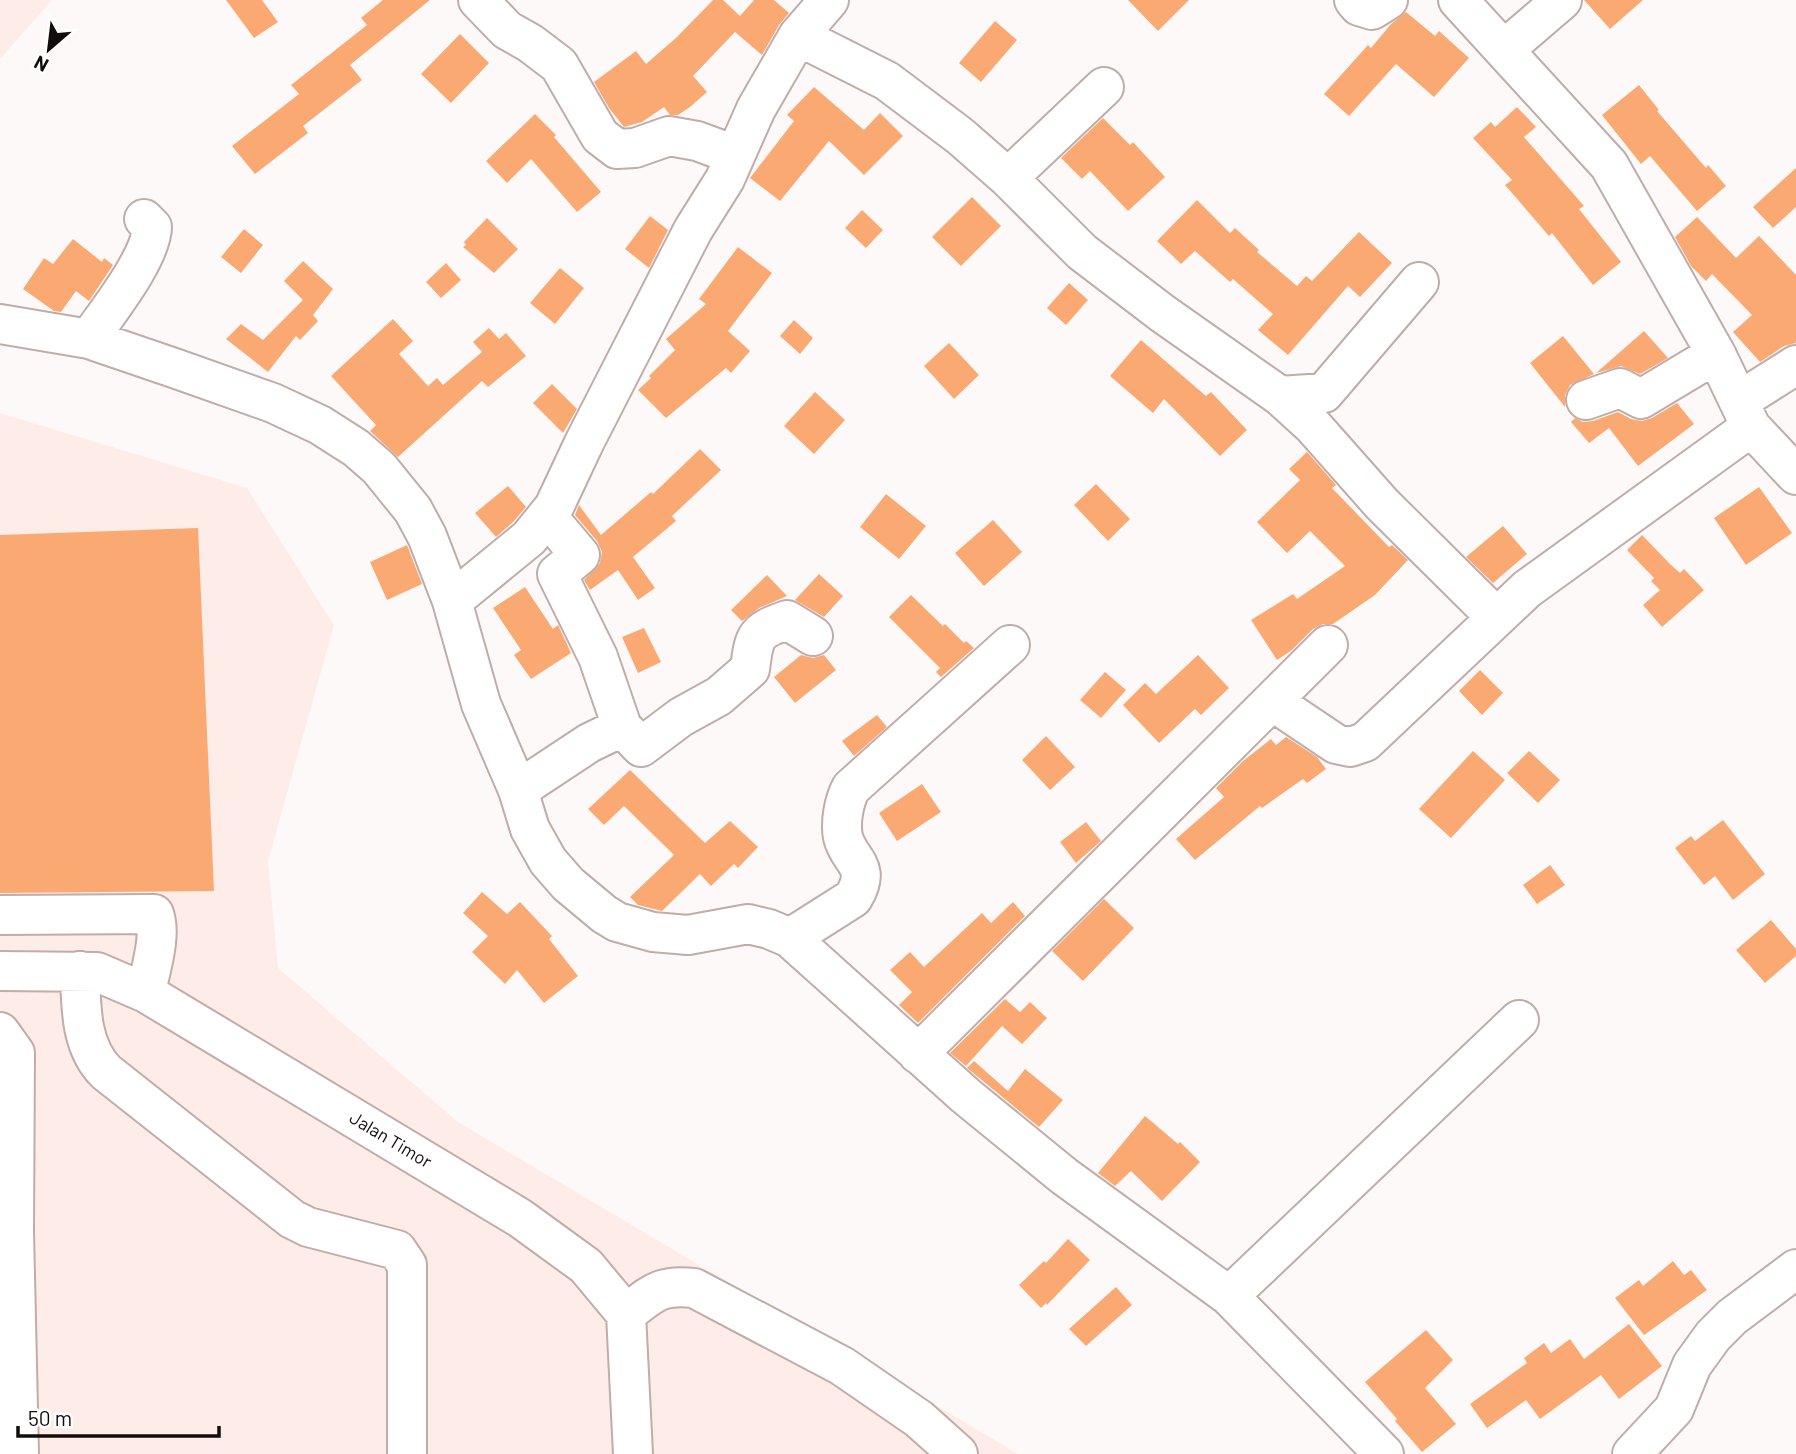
<svg xmlns="http://www.w3.org/2000/svg" width="1796" height="1454" viewBox="0 0 1796 1454" font-family="Barlow,sans-serif">
	<style>
		.built { fill: #feece9 }
		.building { fill: #faa972 }
		.lines { fill: none; stroke-linecap: round; stroke-linejoin: round }
		.minor-casing { stroke: #c0aca9; stroke-width: 42 }
		.minor { stroke: #fff; stroke-width: 38 }
		.labels { text-anchor: middle; dominant-baseline: central; stroke-width: 5; stroke-linejoin: round; paint-order: stroke }
		.street-label { font-size: 18px; fill: #130c0c; stroke: #fff }
	</style>
	<rect width="100%" height="100%" fill="#fef9f9"/>
	<path class="built" d="M 0,0 L 52,0 L 0,59 Z
		M 0,413 L 247,488 L 334,625 L 268,861 L 278,968 L 458,1122 L 1018,1454 L 0,1454 Z"/>
	<path class="building" d="M 226,0 L 262,0 L 278,22 L 254,38 Z
		M 383,0 L 430,0 L 350,65 L 362,80 L 303,126 L 308,133 L 255,174 L 232,146 L 299,94 L 291,85 L 367,25 L 361,18 Z
		M 713,0 L 723,0 L 740,16 L 754,0 L 774,0 L 789,13 L 779,25 L 762,55 L 735,32 L 693,76 L 707,92 L 690,107 L 678,115 L 670,115 L 664,107 L 642,122 L 624,127 L 609,108 L 594,82 L 636,51 L 646,64 L 677,37 Z
		M 1128,0 L 1189,0 L 1158,31 Z
		M 1584,0 L 1643,0 L 1610,29 Z
		M 1406,12 L 1435,36 L 1439,31 L 1469,58 L 1434,97 L 1396,64 L 1349,116 L 1324,94 L 1368,45 L 1371,48 L 1391,24 Z
		M 995,21 L 1017,40 L 981,82 L 959,63 Z
		M 460,34 L 489,63 L 451,103 L 421,74 Z
		M 1639,85 L 1659,110 L 1657,111 L 1706,168 L 1708,165 L 1726,186 L 1697,211 L 1650,156 L 1641,164 L 1602,115 Z
		M 814,87 L 864,130 L 880,113 L 903,136 L 864,175 L 829,141 L 780,201 L 750,178 L 794,121 L 787,115 Z
		M 1517,107 L 1536,127 L 1524,137 L 1584,206 L 1579,209 L 1621,262 L 1593,285 L 1552,233 L 1549,236 L 1505,185 L 1512,180 L 1473,138 L 1491,122 L 1495,127 Z
		M 535,114 L 556,135 L 554,137 L 601,192 L 577,212 L 531,159 L 507,183 L 486,161 Z
		M 1103,118 L 1130,145 L 1133,142 L 1165,177 L 1128,211 L 1090,171 L 1082,179 L 1061,158 Z
		M 1796,168 L 1796,207 L 1773,228 L 1753,207 Z
		M 972,197 L 1001,226 L 961,266 L 932,237 Z
		M 1197,200 L 1230,233 L 1235,228 L 1259,250 L 1257,252 L 1297,286 L 1306,276 L 1312,281 L 1359,232 L 1392,263 L 1360,297 L 1348,286 L 1288,355 L 1258,330 L 1273,314 L 1233,279 L 1230,282 L 1195,251 L 1181,264 L 1157,241 Z
		M 862,210 L 883,230 L 866,248 L 845,228 Z
		M 650,216 L 668,230 L 649,268 L 625,249 Z
		M 1697,217 L 1736,258 L 1759,236 L 1796,275 L 1796,343 L 1784,346 L 1760,362 L 1733,332 L 1752,315 L 1712,274 L 1706,281 L 1691,266 L 1675,237 Z
		M 487,218 L 518,249 L 494,273 L 463,247 L 466,245 L 464,242 Z
		M 244,229 L 263,245 L 241,273 L 221,257 Z
		M 73,239 L 102,262 L 104,258 L 113,265 L 89,301 L 76,291 L 61,312 L 54,311 L 23,289 L 44,258 L 53,264 Z
		M 738,247 L 772,273 L 728,331 L 750,351 L 731,373 L 726,368 L 666,418 L 638,390 L 651,378 L 649,376 L 675,350 L 666,339 L 706,304 L 699,299 Z
		M 303,261 L 333,289 L 313,315 L 318,321 L 300,340 L 296,336 L 268,372 L 226,339 L 241,324 L 263,340 L 303,300 L 284,281 Z
		M 446,263 L 461,280 L 441,298 L 426,282 Z
		M 560,268 L 584,288 L 555,324 L 530,303 Z
		M 1069,283 L 1088,300 L 1066,325 L 1047,308 Z
		M 393,319 L 413,341 L 399,354 L 428,386 L 437,378 L 443,385 L 482,352 L 473,342 L 489,328 L 499,339 L 506,333 L 526,356 L 488,387 L 482,381 L 398,457 L 370,431 L 376,425 L 331,376 Z
		M 794,320 L 813,338 L 800,354 L 780,336 Z
		M 1644,331 L 1668,358 L 1640,374 L 1621,366 L 1596,373 Z
		M 1563,336 L 1594,374 L 1570,385 L 1565,395 L 1565,407 L 1530,363 Z
		M 1141,340 L 1206,396 L 1211,392 L 1247,430 L 1220,456 L 1164,399 L 1153,413 L 1110,376 Z
		M 949,343 L 979,375 L 954,399 L 924,366 Z
		M 552,384 L 577,409 L 563,433 L 533,403 Z
		M 815,392 L 845,420 L 814,454 L 784,426 Z
		M 1677,403 L 1694,424 L 1638,466 L 1609,428 L 1589,443 L 1571,422 L 1575,418 L 1583,422 L 1593,421 L 1618,412 L 1631,419 L 1642,421 L 1652,418 Z
		M 700,449 L 721,470 L 672,516 L 676,521 L 633,557 L 655,588 L 638,600 L 618,570 L 590,590 L 584,580 L 600,563 L 602,552 L 597,541 L 575,515 L 579,505 L 601,535 L 651,492 L 653,494 Z
		M 1307,452 L 1336,485 L 1332,488 L 1389,547 L 1392,545 L 1408,560 L 1375,595 L 1333,624 L 1323,624 L 1313,629 L 1292,650 L 1277,660 L 1251,620 L 1293,594 L 1297,599 L 1345,566 L 1310,531 L 1287,553 L 1257,522 L 1300,480 L 1289,469 Z
		M 1096,484 L 1130,519 L 1108,541 L 1074,505 Z
		M 508,486 L 526,507 L 513,522 L 496,537 L 475,513 Z
		M 1759,487 L 1792,533 L 1746,565 L 1714,518 Z
		M 886,494 L 926,526 L 899,559 L 860,527 Z
		M 993,520 L 1022,552 L 984,586 L 955,553 Z
		M 1503,526 L 1527,554 L 1493,583 L 1466,557 Z
		M 198,528 L 214,891 L 0,893 L 0,535 Z
		M 1642,535 L 1670,564 L 1680,573 L 1684,569 L 1704,590 L 1662,627 L 1643,605 L 1660,590 L 1651,581 L 1654,578 L 1627,550 Z
		M 407,545 L 422,584 L 387,600 L 370,562 Z
		M 819,574 L 843,596 L 824,617 L 795,600 Z
		M 767,575 L 787,596 L 759,608 L 742,621 L 731,610 Z
		M 525,587 L 553,629 L 558,625 L 571,653 L 531,679 L 514,655 L 521,650 L 493,608 Z
		M 911,595 L 943,626 L 945,624 L 964,643 L 966,641 L 974,648 L 941,677 L 936,672 L 940,668 L 889,617 Z
		M 644,628 L 661,662 L 638,673 L 622,637 Z
		M 801,655 L 813,658 L 824,655 L 836,670 L 795,703 L 774,677 Z
		M 1198,655 L 1229,688 L 1201,715 L 1195,709 L 1159,743 L 1123,705 L 1145,683 L 1156,694 Z
		M 1480,670 L 1503,693 L 1482,715 L 1459,691 Z
		M 1105,672 L 1126,690 L 1101,718 L 1080,700 Z
		M 877,715 L 887,727 L 854,756 L 842,741 Z
		M 1046,736 L 1075,767 L 1050,790 L 1022,760 Z
		M 1286,737 L 1317,757 L 1326,769 L 1307,783 L 1303,779 L 1262,808 L 1260,806 L 1195,860 L 1176,839 L 1224,797 L 1216,788 L 1243,761 L 1271,739 L 1276,745 Z
		M 1473,751 L 1505,780 L 1451,838 L 1419,809 Z
		M 1529,751 L 1560,780 L 1538,803 L 1507,773 Z
		M 630,770 L 705,843 L 730,821 L 758,847 L 738,868 L 734,864 L 711,886 L 700,874 L 662,911 L 638,905 L 630,897 L 674,855 L 624,806 L 604,825 L 588,809 Z
		M 922,784 L 941,812 L 897,841 L 879,813 Z
		M 1723,820 L 1765,874 L 1733,900 L 1715,876 L 1704,885 L 1675,848 L 1691,836 L 1695,841 Z
		M 1086,822 L 1101,841 L 1076,863 L 1060,842 Z
		M 1550,865 L 1565,885 L 1537,904 L 1523,885 Z
		M 482,892 L 507,914 L 520,902 L 552,936 L 549,939 L 578,976 L 544,1003 L 517,970 L 505,984 L 472,952 L 488,936 L 463,913 Z
		M 1104,899 L 1134,928 L 1083,981 L 1052,951 Z
		M 1013,902 L 1025,916 L 918,1023 L 899,1005 L 912,992 L 890,970 L 910,952 L 924,967 L 982,913 L 991,923 Z
		M 1771,920 L 1796,949 L 1796,956 L 1765,983 L 1736,950 Z
		M 1005,999 L 1020,1012 L 1030,1002 L 1047,1018 L 1022,1044 L 1002,1026 L 966,1066 L 950,1053 Z
		M 974,1061 L 1008,1091 L 1025,1069 L 1063,1100 L 1039,1127 L 967,1068 Z
		M 1145,1116 L 1178,1144 L 1180,1142 L 1200,1162 L 1162,1201 L 1131,1171 L 1115,1186 L 1098,1173 Z
		M 1068,1239 L 1090,1260 L 1047,1305 L 1046,1303 L 1041,1308 L 1019,1285 L 1044,1261 L 1046,1263 Z
		M 1673,1261 L 1684,1275 L 1691,1270 L 1707,1290 L 1644,1335 L 1615,1298 L 1639,1280 L 1643,1286 Z
		M 1116,1287 L 1132,1305 L 1086,1346 L 1069,1329 Z
		M 1629,1324 L 1662,1366 L 1619,1399 L 1601,1375 L 1540,1419 L 1526,1400 L 1487,1428 L 1470,1404 L 1527,1363 L 1524,1358 L 1544,1343 L 1551,1353 L 1570,1339 L 1584,1359 Z
		M 1426,1330 L 1453,1360 L 1425,1388 L 1456,1424 L 1422,1452 L 1395,1421 L 1397,1419 L 1365,1382 Z"/>
	<g class="lines">
		<defs>
			<path id="minor" d="M 478,0 L 507,30 L 530,43 L 559,65 L 600,136 L 617,149 L 635,148 L 669,136 L 697,141 L 735,155
				M 1354,0 L 1359,6 L 1372,10 L 1388,0
				M 1458,0 L 1609,165 L 1716,354 L 1751,427 L 1796,475
				M 798,36 L 887,81 L 960,136 L 1008,178 L 1082,252 L 1162,313 L 1280,396 L 1313,426 L 1382,504 L 1496,617
				M 1504,50 L 1562,0
				M 1008,178 L 1104,87
				M 0,324 L 89,339 L 174,368 L 273,403 L 320,425 L 356,448 L 379,468 L 413,510 L 427,536 L 452,601 L 481,704 L 518,790 L 530,829 L 548,861 L 568,884 L 604,914 L 617,922 L 653,932 L 688,935 L 748,924 L 769,929 L 790,938 L 966,1096 L 1064,1176 L 1229,1296 L 1384,1454
				M 89,339 C 108,311 151,258 152,227 L 144,219
				M 1280,396 L 1324,393 L 1419,282
				M 1586,400 L 1620,388 L 1641,399 L 1716,354
				M 1739,401 L 1796,365
				M 547,516 L 580,555 L 557,574 L 598,657 L 622,727
				M 452,601 L 529,538 L 554,507 L 584,443 L 693,230 L 725,179 L 756,109 L 798,36 L 829,0
				M 1272,701 L 1336,744 L 1350,747 L 1365,742 L 1527,589 L 1751,427
				M 518,790 L 589,743 L 622,727 L 641,747 L 681,717 L 719,696 L 750,669 C 754,636 755,631 787,620 L 813,636
				M 0,915 L 154,914 C 162,936 150,970 146,993
				M 790,938 L 853,898 C 873,865 849,862 843,837 C 840,822 844,801 851,788 L 1010,645
				M 0,971 L 97,972 L 146,993 L 520,1218 L 586,1266 L 626,1314 L 633,1454
				M 80,971 C 81,1006 80,1046 106,1072 L 292,1219 L 308,1227 L 397,1250 L 407,1265 L 407,1454
				M 0,1032 L 15,1053 L 14,1231 L 19,1454
				M 918,1054 L 1328,645
				M 1229,1296 L 1519,1020
				M 626,1314 C 652,1294 659,1284 694,1288 L 842,1366 L 919,1419 L 958,1454
				M 1632,1454 L 1674,1409 L 1692,1365 L 1713,1336 L 1732,1317 L 1796,1269"/>
		</defs>
		<use href="#minor" class="minor-casing"/>
		<use href="#minor" class="minor"/>
	</g>
	<g class="labels">
		<g class="street-label">
			<text transform="translate(391 1139) rotate(31)">Jalan Timor</text>
		</g>
	</g>
	<g transform="translate(49 49) rotate(208)" stroke="#ffffff" stroke-width="5" paint-order="stroke">
	<path d="M0-5L12 26L0 18L-12 26Z" fill="#130c0c"/>
	<text y="-10" font-size="19" font-weight="bold" text-anchor="middle" fill="#130c0c">N</text>
	</g>
	<path d="M18 1426v10h201v-10" fill="none" stroke="#130c0c" stroke-width="3.5"/>
	<text x="28" y="1426" font-size="21" fill="#130c0c" stroke="#ffffff" stroke-width="5" paint-order="stroke">50 m</text>
</svg>
